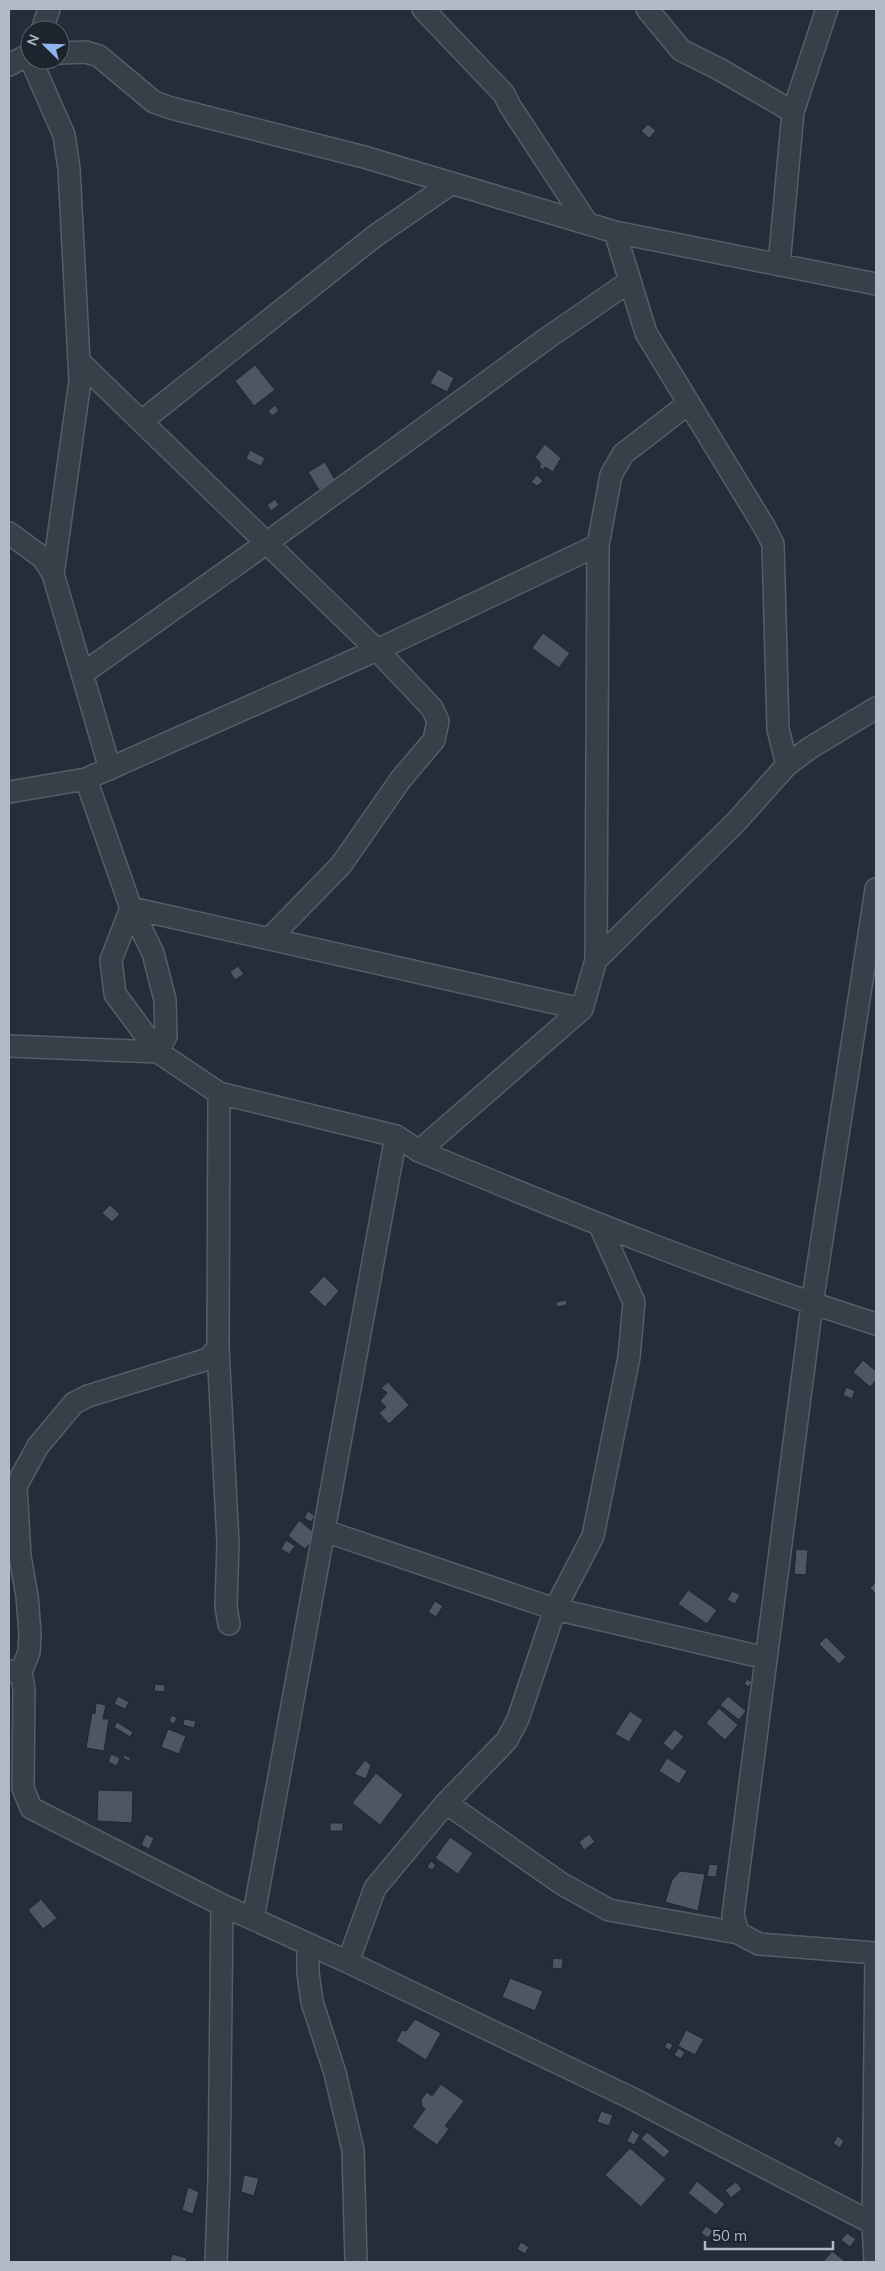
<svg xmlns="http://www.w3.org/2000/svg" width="885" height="2271" viewBox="0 0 885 2271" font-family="Mulish,sans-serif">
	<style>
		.building { fill: #4d5764; stroke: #1f2630 }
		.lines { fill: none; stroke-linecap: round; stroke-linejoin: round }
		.minor-casing { stroke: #565d67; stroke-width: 24 }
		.minor { stroke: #383f49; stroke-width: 21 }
	</style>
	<rect width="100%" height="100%" fill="#242d38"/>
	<path class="building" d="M 648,124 L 656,131 L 649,138 L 641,131 Z
		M 255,365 L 275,390 L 254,406 L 235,381 Z
		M 438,369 L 454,378 L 447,392 L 430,383 Z
		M 275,405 L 279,411 L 272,416 L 268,411 Z
		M 545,444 L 561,458 L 553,472 L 545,467 L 544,470 L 539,467 L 541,464 L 535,457 Z
		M 250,450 L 265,458 L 261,466 L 246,459 Z
		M 325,462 L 335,480 L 319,490 L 308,472 Z
		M 537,475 L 543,481 L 537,486 L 531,482 Z
		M 275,499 L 279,505 L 271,511 L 267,505 Z
		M 543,633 L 570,653 L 559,668 L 532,648 Z
		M 238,966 L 244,974 L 235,980 L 230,972 Z
		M 110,1205 L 120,1214 L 112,1222 L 102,1213 Z
		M 324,1276 L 339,1291 L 325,1307 L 309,1292 Z
		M 566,1300 L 567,1305 L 557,1307 L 556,1302 Z
		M 863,1360 L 876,1371 L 876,1380 L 870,1387 L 853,1372 Z
		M 388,1382 L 409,1405 L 389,1424 L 379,1413 L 386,1407 L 380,1401 L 387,1393 L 381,1388 Z
		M 846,1387 L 855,1391 L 852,1399 L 843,1395 Z
		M 308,1511 L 315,1516 L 311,1522 L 304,1518 Z
		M 299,1520 L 317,1535 L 305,1549 L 288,1536 Z
		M 286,1540 L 295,1546 L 289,1554 L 281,1549 Z
		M 796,1549 L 808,1550 L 806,1575 L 794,1574 Z
		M 876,1581 L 876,1594 L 870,1588 Z
		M 688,1590 L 717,1610 L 707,1624 L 678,1604 Z
		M 732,1591 L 740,1595 L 735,1604 L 727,1600 Z
		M 435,1601 L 443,1606 L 436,1617 L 428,1612 Z
		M 826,1637 L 846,1657 L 839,1664 L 819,1644 Z
		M 747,1679 L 752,1682 L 749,1687 L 744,1684 Z
		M 155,1684 L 165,1685 L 164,1692 L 154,1691 Z
		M 118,1696 L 129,1702 L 125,1709 L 114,1704 Z
		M 728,1696 L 746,1711 L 739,1720 L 720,1705 Z
		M 96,1703 L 106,1705 L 103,1719 L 109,1719 L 104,1751 L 86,1748 L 92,1713 L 95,1714 Z
		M 719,1708 L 738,1725 L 725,1740 L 706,1723 Z
		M 630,1711 L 643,1720 L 629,1742 L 615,1734 Z
		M 172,1715 L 177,1718 L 174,1724 L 169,1721 Z
		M 184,1719 L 196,1721 L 194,1728 L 183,1725 Z
		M 117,1722 L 133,1732 L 130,1737 L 114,1727 Z
		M 168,1729 L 186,1736 L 179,1754 L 161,1747 Z
		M 675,1729 L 684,1737 L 672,1751 L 663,1743 Z
		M 111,1754 L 120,1758 L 117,1766 L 108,1762 Z
		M 124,1755 L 131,1758 L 129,1761 L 123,1758 Z
		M 667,1758 L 687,1771 L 679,1784 L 659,1771 Z
		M 365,1760 L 371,1765 L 366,1779 L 354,1774 Z
		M 376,1773 L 403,1795 L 380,1825 L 352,1803 Z
		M 98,1790 L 133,1791 L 132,1823 L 97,1821 Z
		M 330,1823 L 343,1823 L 343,1831 L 330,1831 Z
		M 146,1834 L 154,1838 L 149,1849 L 141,1845 Z
		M 589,1834 L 595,1842 L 584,1850 L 579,1842 Z
		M 450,1837 L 473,1853 L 458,1874 L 435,1858 Z
		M 431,1861 L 436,1865 L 432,1870 L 427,1867 Z
		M 709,1864 L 718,1865 L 716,1877 L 707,1876 Z
		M 680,1871 L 705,1874 L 698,1911 L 665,1902 L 672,1880 Z
		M 41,1899 L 57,1918 L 43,1929 L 28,1910 Z
		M 553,1958 L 563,1959 L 562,1969 L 552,1968 Z
		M 510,1978 L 543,1991 L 535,2011 L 502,1997 Z
		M 415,2019 L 441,2033 L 426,2060 L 396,2041 L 402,2030 L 406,2031 Z
		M 686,2030 L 704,2039 L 695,2055 L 678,2046 Z
		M 668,2042 L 673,2045 L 670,2050 L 664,2047 Z
		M 678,2048 L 685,2052 L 681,2059 L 674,2055 Z
		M 441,2084 L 464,2101 L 445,2126 L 449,2129 L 437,2145 L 412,2127 L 425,2109 L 422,2106 L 421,2100 L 427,2092 L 432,2096 Z
		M 601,2111 L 613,2115 L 609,2126 L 597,2122 Z
		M 632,2130 L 640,2135 L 634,2145 L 627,2141 Z
		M 647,2132 L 670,2151 L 664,2158 L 641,2139 Z
		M 838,2136 L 844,2141 L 840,2148 L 833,2143 Z
		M 630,2148 L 666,2179 L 641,2207 L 605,2175 Z
		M 244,2175 L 259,2178 L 254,2196 L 241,2192 Z
		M 697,2181 L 725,2204 L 716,2215 L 688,2193 Z
		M 736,2182 L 742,2189 L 731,2198 L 725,2190 Z
		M 188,2187 L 199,2192 L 193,2214 L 182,2210 Z
		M 706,2226 L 713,2231 L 708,2238 L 701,2233 Z
		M 847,2233 L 856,2239 L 850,2247 L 841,2240 Z
		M 521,2242 L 529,2247 L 525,2254 L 517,2249 Z
		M 832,2251 L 846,2262 L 823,2262 Z
		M 172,2254 L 187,2258 L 186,2262 L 170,2262 Z"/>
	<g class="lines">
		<defs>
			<path id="minor" d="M 423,9 L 504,94 L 510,106 L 587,223
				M 647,9 L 681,50 L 719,69 L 793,112
				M 42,30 L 49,9
				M 60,53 L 86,52 L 99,56 L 154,102 L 171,108 L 364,157 L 615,232 L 876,284
				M 31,60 L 64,135 L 69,169 L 80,381 L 53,574
				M 9,65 L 30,54
				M 615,232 L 646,333 L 765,528 L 773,544 L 778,729 L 787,765
				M 779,265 L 793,112 L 827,9
				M 79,361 L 377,650 L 432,708 L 438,721 L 434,740 L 401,779 L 341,865 L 269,939
				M 142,421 L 375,236 L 452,183
				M 9,533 L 43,558 L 53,574 L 110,769
				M 82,674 L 268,542 L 546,339 L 630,281
				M 86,779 L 131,908 L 582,1009
				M 9,792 L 86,779 L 377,650 L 598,545
				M 876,889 L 812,1304 L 733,1915 L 738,1933 L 759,1944 L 876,1953
				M 131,908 L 111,960 L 115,994 L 158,1052 L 219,1093 L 396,1136 L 419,1151 C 569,1213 721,1275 876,1324
				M 596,960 L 736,822 L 787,765 L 810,748 L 876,708
				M 9,1046 L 158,1052 L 166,1036 L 165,1000 L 153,953 L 131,908
				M 419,1151 L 582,1009 L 596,960 L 598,545 L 611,475 L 623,454 L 689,403
				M 218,1348 L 228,1543 L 226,1607 L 229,1624
				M 325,1531 L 555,1609 L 766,1658
				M 9,1671 L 21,1672 L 24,1689 L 23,1788 L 31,1808 L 222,1905 L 348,1962 L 631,2098 L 876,2225
				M 21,1672 L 29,1652 L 30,1633 L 27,1596 L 20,1556 L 16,1486 L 38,1446 L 74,1403 L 88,1396 L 208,1359 L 218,1348 L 219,1093
				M 446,1803 L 562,1884 L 609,1910 L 738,1933
				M 253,1919 L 396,1136
				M 308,1944 L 308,1973 L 312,2002 L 335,2073 L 353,2150 L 356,2262
				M 348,1962 L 375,1888 L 446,1803 L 507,1740 L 518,1719 L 555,1609 L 593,1536 L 629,1357 L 634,1302 L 600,1226
				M 216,2262 L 219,2179 L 222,1905
				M 875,2262 L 873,2224 L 876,1953"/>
		</defs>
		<use href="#minor" class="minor-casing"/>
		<use href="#minor" class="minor"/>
	</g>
	<rect width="885" height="2271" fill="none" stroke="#b3bac5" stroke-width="20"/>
	<g transform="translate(45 45) rotate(293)"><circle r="24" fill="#1d242e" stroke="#59606a"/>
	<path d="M0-4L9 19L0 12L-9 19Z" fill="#90b5ed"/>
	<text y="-8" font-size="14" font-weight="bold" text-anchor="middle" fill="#b3bac5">N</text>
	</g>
	<path d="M705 2241v8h128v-8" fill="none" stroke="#b3bac5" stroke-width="2.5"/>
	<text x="712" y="2241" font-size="15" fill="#b3bac5" stroke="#1d242e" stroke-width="4" paint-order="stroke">50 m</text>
</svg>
